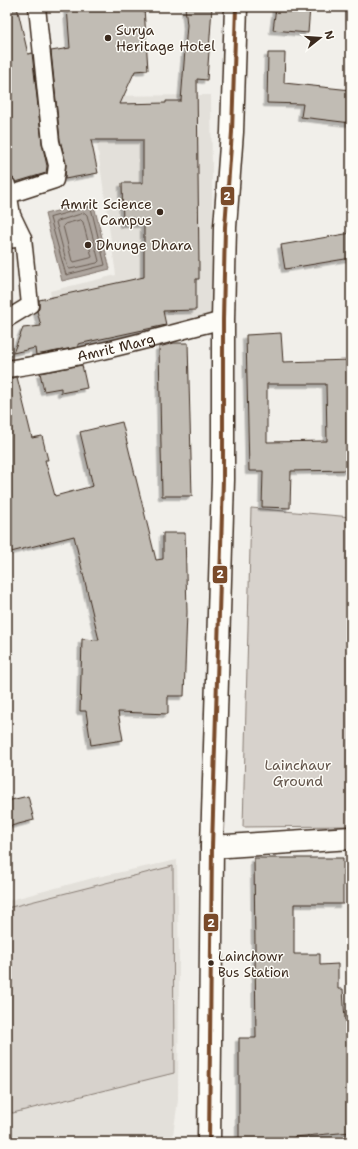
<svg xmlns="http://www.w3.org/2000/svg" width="358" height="1149" viewBox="0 0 358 1149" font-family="'Shantell Sans',sans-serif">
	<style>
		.built { fill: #e3e0da }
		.green { fill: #d7d2cc; stroke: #897e75 }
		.water { fill: #aea69f; stroke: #80746b }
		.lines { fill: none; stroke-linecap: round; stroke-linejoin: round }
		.shore { stroke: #695c52; stroke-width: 1 }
		.building { fill: #c1bcb4; stroke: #3b2a1e; fill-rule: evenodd; filter: url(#shadow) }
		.street-casing { stroke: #3b2a1e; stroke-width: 19 }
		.secondary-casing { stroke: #3b2a1e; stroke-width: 25 }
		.primary-casing { stroke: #3b2a1e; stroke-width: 25 }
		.street { stroke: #fdfcf7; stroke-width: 16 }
		.secondary { stroke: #fdfcf7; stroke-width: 22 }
		.primary { stroke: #fdfcf7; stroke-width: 22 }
		.bus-1-casing { stroke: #fdfcf7; stroke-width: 7 }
		.bus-1 { stroke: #7a4b2a; stroke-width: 4 }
		.poi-dot { fill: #3b2a1e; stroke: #fdfcf7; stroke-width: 1.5 }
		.labels { text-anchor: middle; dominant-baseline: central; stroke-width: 3; stroke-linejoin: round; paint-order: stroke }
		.bus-label { font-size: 13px; fill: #3b2a1e; stroke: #fdfcf7; text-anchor: start }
		.poi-label { font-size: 14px; fill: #3b2a1e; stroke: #fdfcf7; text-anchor: start }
		.street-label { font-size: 14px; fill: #3b2a1e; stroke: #fdfcf7 }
		.park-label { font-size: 14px; fill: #62544a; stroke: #fdfcf7 }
		.line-badge { stroke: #fdfcf7; stroke-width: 1.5 }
		.badge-label { font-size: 11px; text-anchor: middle; font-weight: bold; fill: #fff }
	</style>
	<defs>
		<filter id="shadow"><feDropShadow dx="-3.5" dy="3.5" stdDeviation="0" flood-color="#0004"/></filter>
	</defs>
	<rect width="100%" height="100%" fill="#f1efea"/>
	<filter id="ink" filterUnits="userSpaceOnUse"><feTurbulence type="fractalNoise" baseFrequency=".025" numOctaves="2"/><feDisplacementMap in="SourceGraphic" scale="8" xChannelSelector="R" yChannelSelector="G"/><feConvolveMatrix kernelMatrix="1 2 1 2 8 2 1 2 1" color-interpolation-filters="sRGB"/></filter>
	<g filter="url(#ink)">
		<path class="built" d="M 211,95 L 214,326 L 135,340 L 59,352 L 50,291 L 116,275 L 90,96 Z
			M 177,860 L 179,962 L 178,1100 L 172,1142 L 7,1142 L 7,901 L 93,878 Z"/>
		<path class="green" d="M 251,508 L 351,517 L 351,826 L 243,827 Z
			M 173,866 L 174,1073 L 13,1113 L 7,1111 L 7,908 Z"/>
		<path class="water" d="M 93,202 L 110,269 L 62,281 L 45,214 Z"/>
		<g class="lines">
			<path class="shore" d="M 88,207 L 91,208 L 105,265 L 66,275 L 50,218 Z
				M 85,213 L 87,215 L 99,261 L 97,263 L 70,269 L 68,268 L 56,222 Z
				M 81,220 L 83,222 L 92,257 L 90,258 L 74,262 L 72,261 L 63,226 L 65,224 Z"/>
		</g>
		<path class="building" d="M 7,7 L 17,7 L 28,54 L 32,53 L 42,143 L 47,166 L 46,173 L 16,182 L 11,176 L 7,176 Z
			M 67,7 L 144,7 L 148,70 L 135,71 L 120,104 L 166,103 L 166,101 L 181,101 L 187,25 L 185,7 L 212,7 L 207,80 L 197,79 L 199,265 L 199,279 L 196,279 L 196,310 L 163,311 L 166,325 L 78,344 L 78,347 L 36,355 L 35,348 L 13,353 L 23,328 L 41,326 L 37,311 L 39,309 L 39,300 L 144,277 L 144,224 L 123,224 L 122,183 L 143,183 L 143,140 L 91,140 L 98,173 L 65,179 L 66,163 L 60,140 L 51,51 L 70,48 Z
			M 276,7 L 310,7 L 308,33 L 273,30 Z
			M 268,53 L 285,53 L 284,83 L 351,90 L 351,123 L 301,117 L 303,104 L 267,103 Z
			M 351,233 L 351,258 L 285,269 L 281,245 Z
			M 281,333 L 283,362 L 351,360 L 351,470 L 291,471 L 290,508 L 262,507 L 263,471 L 249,471 L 246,335 ZM 267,384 L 326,384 L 327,441 L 267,442 Z
			M 174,343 L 188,343 L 192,496 L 162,496 L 159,347 Z
			M 82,365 L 87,388 L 61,393 L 61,388 L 44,391 L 40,373 Z
			M 17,377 L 32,438 L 42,436 L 48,460 L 45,460 L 55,496 L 93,486 L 80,432 L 122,422 L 156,560 L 163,559 L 163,533 L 185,533 L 187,612 L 184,696 L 168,696 L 168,714 L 118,712 L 123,740 L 91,745 L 86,711 L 80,711 L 82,639 L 99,640 L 74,536 L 7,553 L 7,378 Z
			M 28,796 L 34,820 L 7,827 L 7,801 Z
			M 254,858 L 343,858 L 343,904 L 294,904 L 294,954 L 320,954 L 320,965 L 338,964 L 338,989 L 343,989 L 345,1020 L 351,1019 L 351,1132 L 294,1137 L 294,1142 L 239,1142 L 239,1038 L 256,1038 Z"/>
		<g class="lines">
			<defs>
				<g id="street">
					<path d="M 7,185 L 12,215 L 23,238 L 30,305 L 7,319"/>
					<path d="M 9,195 L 55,180 L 57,165 L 51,142 L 37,7"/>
					<path d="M 7,240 L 23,238"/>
					<path id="s1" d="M 7,369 C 80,359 151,339 223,320"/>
				</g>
				<path id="secondary" d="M 212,847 L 351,838"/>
				<path id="primary" d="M 209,1142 L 212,847 L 223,480 L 223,320 L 225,227 L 232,132 L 236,7"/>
			</defs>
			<use href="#street" class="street-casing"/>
			<use href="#secondary" class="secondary-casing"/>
			<use href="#primary" class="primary-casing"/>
			<use href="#street" class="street"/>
			<use href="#secondary" class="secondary"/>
			<use href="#primary" class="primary"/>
			<defs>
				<path id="bus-1" d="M 209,1142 L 212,847 L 223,480 L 223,320 L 225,227 L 232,132 L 236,7"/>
			</defs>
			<use href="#bus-1" class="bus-1-casing"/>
			<use href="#bus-1" class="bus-1"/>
		</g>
	</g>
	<g class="poi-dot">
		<circle cx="108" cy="38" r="4"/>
		<circle cx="160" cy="212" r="4"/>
		<circle cx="88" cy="245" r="4"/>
		<circle cx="211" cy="963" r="3.5"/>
	</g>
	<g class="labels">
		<g class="bus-label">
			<text x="218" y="956">Lainchowr<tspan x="218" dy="16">Bus Station</tspan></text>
		</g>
		<g class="poi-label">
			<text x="116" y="30">Surya<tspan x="116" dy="16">Heritage Hotel</tspan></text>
			<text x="152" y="204" text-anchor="end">Amrit Science<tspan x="152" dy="16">Campus</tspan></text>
			<text x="96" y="245">Dhunge Dhara</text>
		</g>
		<g class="street-label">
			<text stroke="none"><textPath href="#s1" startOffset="111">Amrit Marg</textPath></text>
		</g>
		<g class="park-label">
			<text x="298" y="765">Lainchaur<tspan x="298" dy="16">Ground</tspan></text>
		</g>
	</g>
	<g class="line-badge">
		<rect x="220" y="186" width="15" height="20" rx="4" fill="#7a4b2a"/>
		<rect x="212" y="565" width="16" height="19" rx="4" fill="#7a4b2a"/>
		<rect x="203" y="913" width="16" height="19" rx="4" fill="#7a4b2a"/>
	</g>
	<g class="badge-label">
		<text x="227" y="200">2</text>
		<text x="220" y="578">2</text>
		<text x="211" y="927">2</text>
	</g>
	<rect width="358" height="1149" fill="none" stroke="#fdfcf7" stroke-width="24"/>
	<rect x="12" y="12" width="334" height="1125" fill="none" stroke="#3b2a1e" stroke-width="1.5" filter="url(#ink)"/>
	<g transform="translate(320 38) rotate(73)" stroke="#fdfcf7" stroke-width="3" paint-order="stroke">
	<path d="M0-3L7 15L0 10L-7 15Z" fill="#3b2a1e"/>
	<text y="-6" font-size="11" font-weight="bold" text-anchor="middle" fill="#3b2a1e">N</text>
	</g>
</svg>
